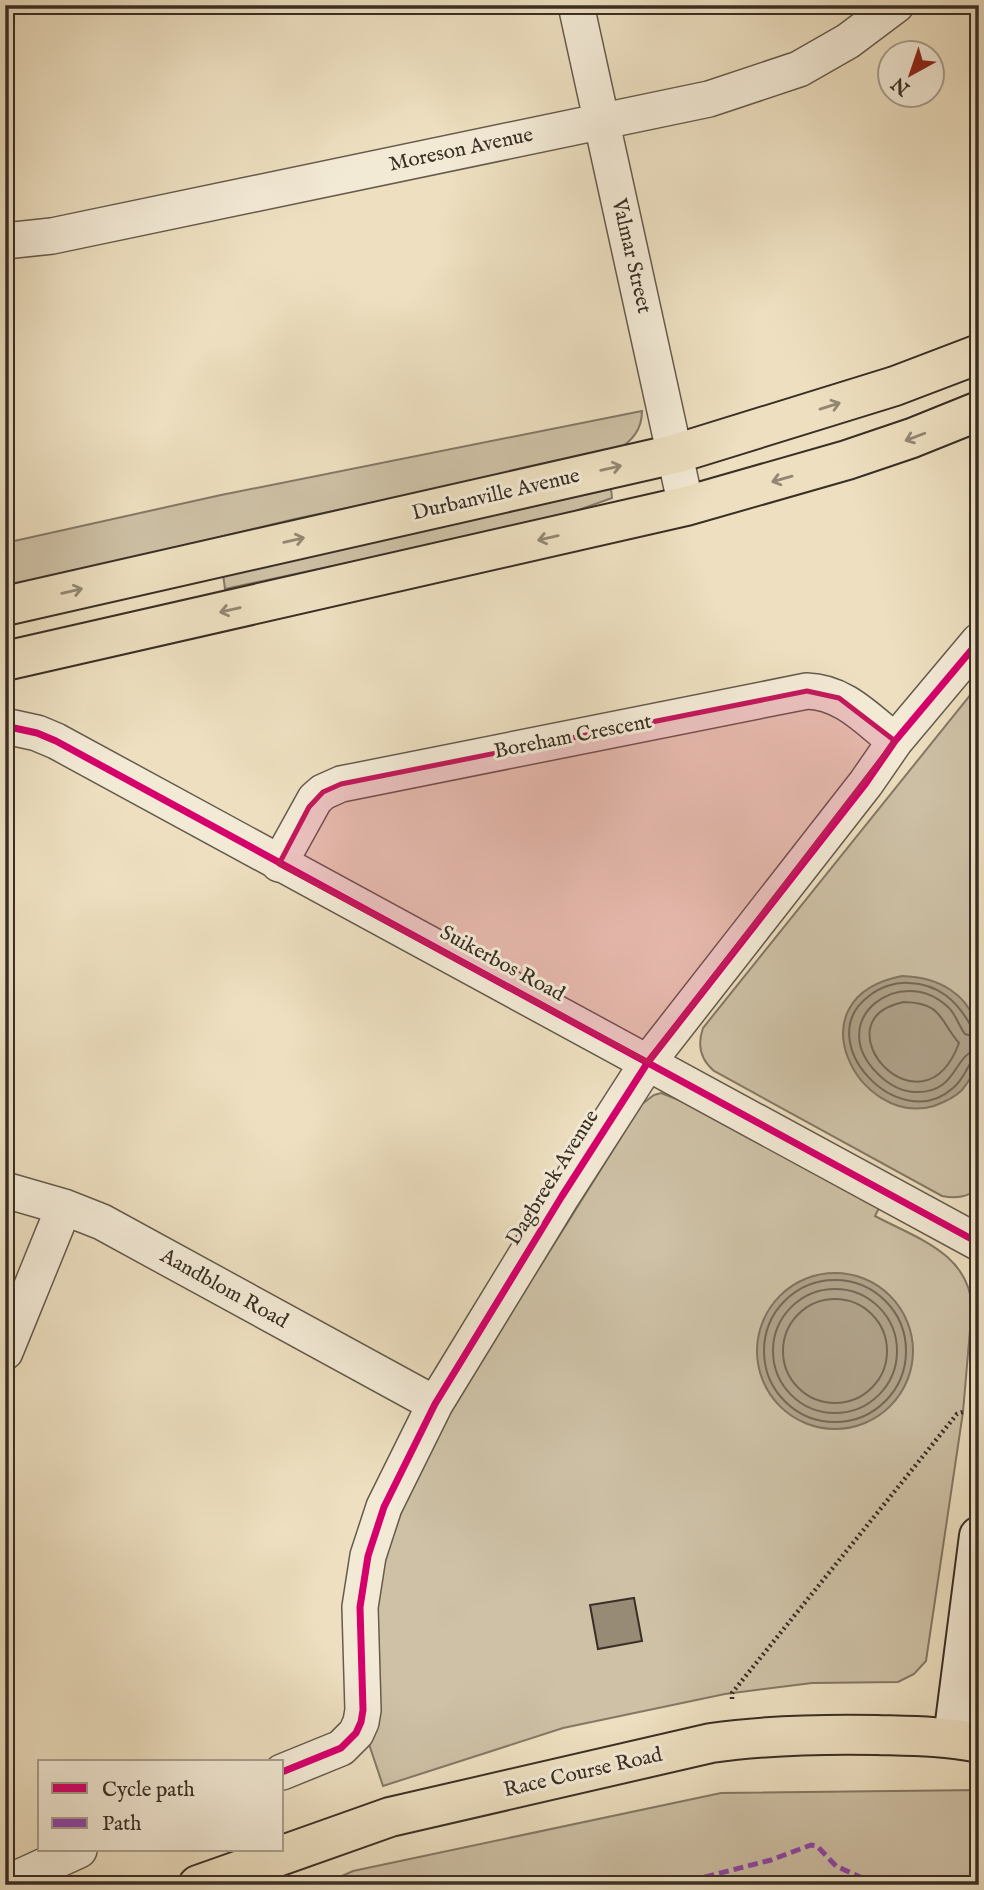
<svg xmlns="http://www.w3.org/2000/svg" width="984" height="1890" viewBox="0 0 984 1890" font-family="'IM FELL English',serif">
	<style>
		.green { fill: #cec1a6; stroke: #847866; stroke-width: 2 }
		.water { fill: #b0a38b; stroke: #807562; stroke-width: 2 }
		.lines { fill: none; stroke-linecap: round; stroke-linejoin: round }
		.shore { stroke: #746958; stroke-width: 2 }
		.building { fill: #978b76; stroke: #392f25; stroke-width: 2 }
		.minor-casing { stroke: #665b4c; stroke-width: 38 }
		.secondary-casing { stroke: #392f25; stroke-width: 42 }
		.primary-casing { stroke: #392f25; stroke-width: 42 }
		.path { stroke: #392f25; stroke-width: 4.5; stroke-dasharray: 2 3.5; stroke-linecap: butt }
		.minor { stroke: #f3ead6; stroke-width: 35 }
		.secondary { stroke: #f3ead6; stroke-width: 38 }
		.primary { stroke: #eddfc0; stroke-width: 38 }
		.quiet { stroke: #8e44ad; stroke-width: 5; stroke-dasharray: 10 5; stroke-linecap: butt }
		.cycleway-casing { stroke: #f3ead6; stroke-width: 11 }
		.cycleway { stroke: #d6006c; stroke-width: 7 }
		.oneway { stroke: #938772 }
		.marked { fill: #c2185b; fill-opacity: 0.2; stroke: #c2185b; stroke-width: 5; stroke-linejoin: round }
		.labels { text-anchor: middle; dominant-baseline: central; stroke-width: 6; stroke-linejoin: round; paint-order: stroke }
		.street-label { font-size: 21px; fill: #392f25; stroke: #f3ead6 }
	</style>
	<rect width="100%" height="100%" fill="#eddfc0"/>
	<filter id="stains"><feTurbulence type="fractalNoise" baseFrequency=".00286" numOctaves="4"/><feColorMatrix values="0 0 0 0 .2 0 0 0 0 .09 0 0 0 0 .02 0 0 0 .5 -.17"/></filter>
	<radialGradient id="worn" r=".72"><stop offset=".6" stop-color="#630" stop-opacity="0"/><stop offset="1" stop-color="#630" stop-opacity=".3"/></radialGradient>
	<path class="green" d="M 642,411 C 642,430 632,441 616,451 L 295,519 L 5,588 L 5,543 L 221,495 Z
		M 611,489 L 612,498 L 553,519 L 225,589 L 223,574 Z
		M 979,684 L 979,1188 C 967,1197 957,1199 942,1196 L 714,1071 C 700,1059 697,1045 703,1028 Z
		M 661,1093 L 684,1102 L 879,1208 L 875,1216 C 916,1238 969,1253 972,1307 L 963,1412 L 926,1661 L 914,1674 L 898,1682 L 812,1683 L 725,1694 L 563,1728 L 383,1786 L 367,1738 L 379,1575 L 391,1540 L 404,1505 L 446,1416 L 642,1104 L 654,1095 Z
		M 979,1790 L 979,1885 L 322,1885 L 353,1871 L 721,1793 Z"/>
	<path class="water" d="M 902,976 C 937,977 970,993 977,1030 C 981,1051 976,1074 962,1090 C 954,1098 945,1102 934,1106 C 859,1128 790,998 902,976 Z
		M757 1351a78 78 0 1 1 156 0a78 78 0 1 1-156 0Z"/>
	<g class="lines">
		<path class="shore" d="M 904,1002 C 943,1003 939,1020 959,1043 C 922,1143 815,1020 904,1002 Z
			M 979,1029 L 971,1026 C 957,1001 939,984 909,983 C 895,982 880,987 869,996 C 809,1040 899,1137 953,1088 C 962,1081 965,1072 971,1062 L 979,1059
			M 979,1038 L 965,1034 C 958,1025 956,1014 948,1007 C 901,962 823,1020 878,1074 C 888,1084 902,1092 916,1092 C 959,1093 953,1052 979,1050
			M764 1351a71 71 0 1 1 142 0a71 71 0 1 1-142 0Z
			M773 1351a62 62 0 1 1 124 0a62 62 0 1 1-124 0Z
			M783 1351a52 52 0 1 1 104 0a52 52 0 1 1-104 0Z"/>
	</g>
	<path class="building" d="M 634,1598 L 642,1641 L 598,1649 L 590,1605 Z"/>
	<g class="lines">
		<defs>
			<path id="minor" d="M 576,5 L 686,506
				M 5,241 L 52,236 L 709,99 L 799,69 L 848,41 L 896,5
				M 5,726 L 37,733 L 56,741 L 979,1243
				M 279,864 L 315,799 L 323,792 L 341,784 L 807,691 C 844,692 868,720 895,741
				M 5,1190 L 64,1207 L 102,1222 L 435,1404
				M 5,1352 L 64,1207
				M 282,1772 L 341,1748 L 356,1733 L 361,1722 L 363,1710 L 360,1607 L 368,1556 L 384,1507 L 435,1404 L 562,1196 L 648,1062 L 866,783 L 895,741 L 979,641
				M 5,1884 L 79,1850"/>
			<path id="secondary" d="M 953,1738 L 979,1536"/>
			<path id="primary" d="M 5,606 L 675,454 L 895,386 L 979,354
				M 5,661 L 686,506 L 847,460 L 912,438 L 979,411
				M 198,1885 L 390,1817 L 711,1743 C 767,1735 821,1734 877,1735 C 911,1736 945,1736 979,1743"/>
		</defs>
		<use href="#minor" class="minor-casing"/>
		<use href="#secondary" class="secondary-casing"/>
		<use href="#primary" class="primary-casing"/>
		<path class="path" d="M 732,1699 L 732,1693 L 957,1414 L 963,1412"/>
		<use href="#minor" class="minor"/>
		<use href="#secondary" class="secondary"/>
		<use href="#primary" class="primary"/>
		<path class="quiet" d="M 692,1885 L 701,1878 L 771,1860 L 811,1845 L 817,1846 L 836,1866 L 877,1885"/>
		<defs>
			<path id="cycleway" d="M 5,726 L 37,733 L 56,741 L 979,1243
				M 282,1772 L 341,1748 L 356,1733 L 361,1722 L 363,1710 L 360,1607 L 368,1556 L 384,1507 L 435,1404 L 562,1196 L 648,1062 L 866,783 L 895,741 L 979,641"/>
		</defs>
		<use href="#cycleway" class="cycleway-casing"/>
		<use href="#cycleway" class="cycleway"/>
	</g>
	<defs><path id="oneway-shaft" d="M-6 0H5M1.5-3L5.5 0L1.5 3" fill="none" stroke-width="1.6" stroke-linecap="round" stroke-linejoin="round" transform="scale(1.75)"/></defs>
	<g class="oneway">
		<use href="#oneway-shaft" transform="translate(830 406) rotate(-17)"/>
		<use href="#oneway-shaft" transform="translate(915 437) rotate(159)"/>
		<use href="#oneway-shaft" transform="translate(611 468) rotate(-13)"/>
		<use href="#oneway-shaft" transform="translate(782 479) rotate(164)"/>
		<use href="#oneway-shaft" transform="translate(548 538) rotate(167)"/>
		<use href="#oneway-shaft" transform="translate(294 540) rotate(-13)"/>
		<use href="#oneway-shaft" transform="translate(72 591) rotate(-13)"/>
		<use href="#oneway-shaft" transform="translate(230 610) rotate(167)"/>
	</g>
	<path class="marked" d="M 807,691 L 839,698 L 895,741 L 648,1062 L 279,864 L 309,807 L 323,792 L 341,784 Z"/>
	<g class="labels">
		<g class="street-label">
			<text transform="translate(461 150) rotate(-12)">Moreson Avenue</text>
			<text transform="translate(631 256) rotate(77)">Valmar Street</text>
			<text transform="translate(496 495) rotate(-13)">Durbanville Avenue</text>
			<text transform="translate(573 737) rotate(-11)">Boreham Crescent</text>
			<text transform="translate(502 964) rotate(28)">Suikerbos Road</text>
			<text transform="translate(553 1178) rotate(-58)">Dagbreek Avenue</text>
			<text transform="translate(224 1289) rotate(29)">Aandblom Road</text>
			<text transform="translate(583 1773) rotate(-13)">Race Course Road</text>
		</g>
	</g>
	<rect width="984" height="1890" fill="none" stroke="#eddfc0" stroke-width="28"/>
	<rect x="7" y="7" width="970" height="1876" fill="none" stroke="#392f25" stroke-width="3.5"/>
	<rect x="14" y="14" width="956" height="1862" fill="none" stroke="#392f25" stroke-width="2"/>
	<rect x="38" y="1760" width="245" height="91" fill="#f3ead6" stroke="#a99f8f" stroke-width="2"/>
	<rect x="52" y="1783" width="35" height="10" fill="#d6006c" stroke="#a99f8f" stroke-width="2"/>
	<text x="102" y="1796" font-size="21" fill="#392f25">Cycle path</text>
	<rect x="52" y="1818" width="35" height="10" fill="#8e44ad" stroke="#a99f8f" stroke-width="2"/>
	<text x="102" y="1830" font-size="21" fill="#392f25">Path</text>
	<g transform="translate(911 74) rotate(220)"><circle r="33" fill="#f3ead6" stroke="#a99f8f" stroke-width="2"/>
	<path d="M0-5L12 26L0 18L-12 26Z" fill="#8f2418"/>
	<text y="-10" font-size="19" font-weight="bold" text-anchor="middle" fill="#392f25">N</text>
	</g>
	<rect width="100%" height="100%" filter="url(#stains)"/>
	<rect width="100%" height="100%" fill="url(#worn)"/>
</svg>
